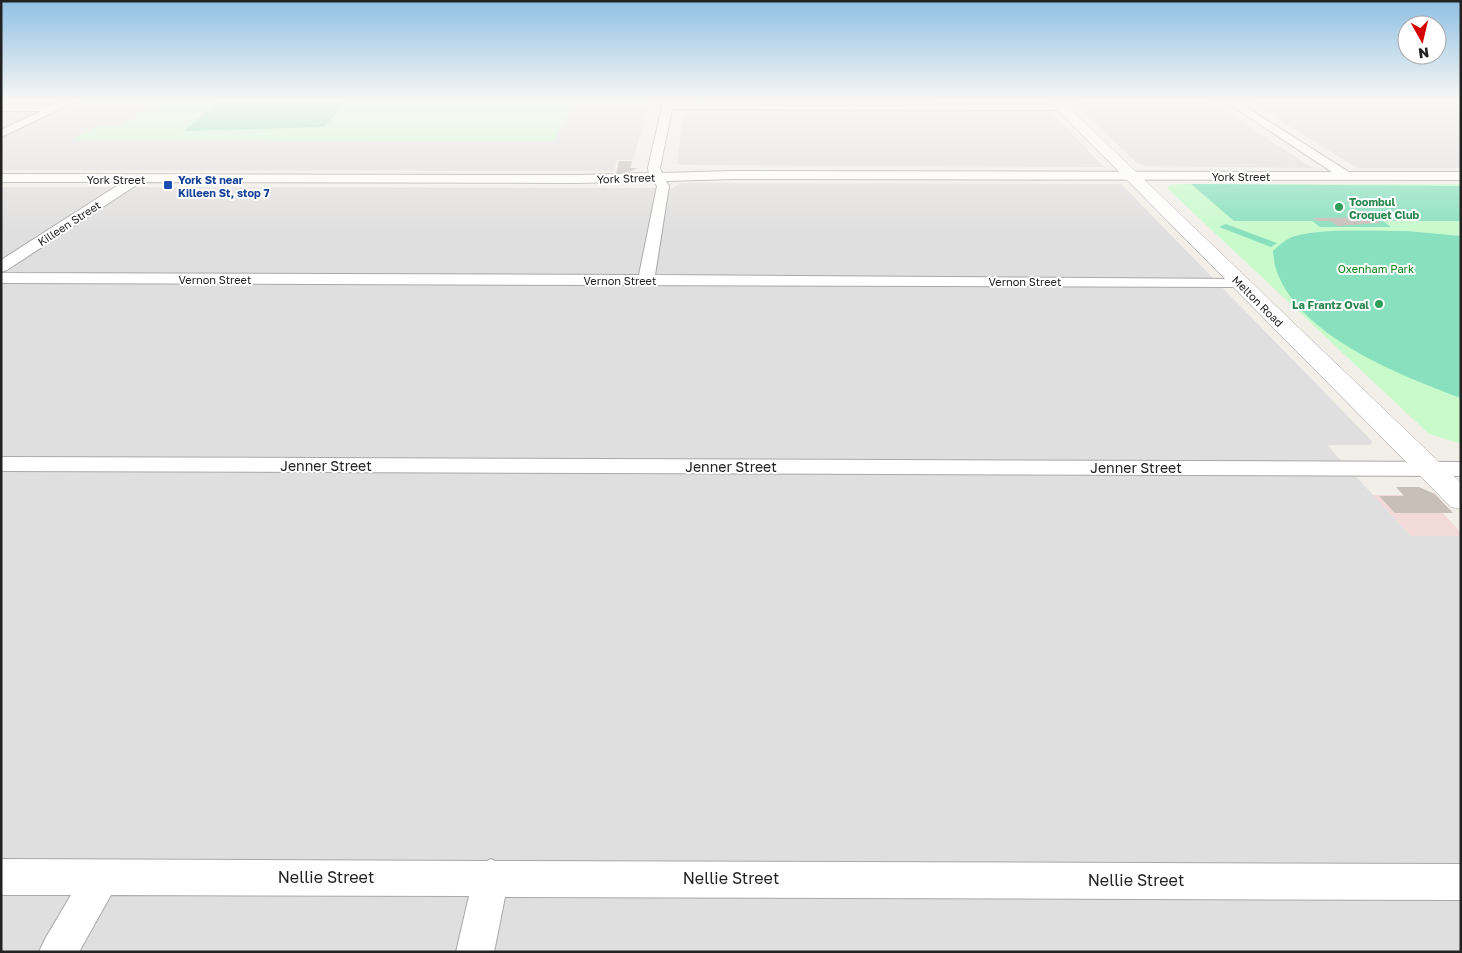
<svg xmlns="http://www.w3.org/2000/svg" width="1462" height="953" viewBox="0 0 1462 953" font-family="'Golos Text',sans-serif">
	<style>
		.residential { fill: #e0dfdf }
		.commercial { fill: #f2dad9 }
		.park { fill: #c8facc }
		.pitch { fill: #88e0be }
		.building { fill: #c7bfb8 }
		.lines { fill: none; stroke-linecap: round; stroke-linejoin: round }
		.minor-casing { stroke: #a9a9a9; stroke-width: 2 }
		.tertiary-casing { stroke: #a9a9a9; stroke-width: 1 }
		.minor { fill: #fff; fill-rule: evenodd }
		.tertiary { fill: #fff; fill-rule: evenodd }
		.transit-dot { fill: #1a4fb4; stroke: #fff; stroke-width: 2 }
		.leisure-dot { fill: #2e9e5b; stroke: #fff; stroke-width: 2 }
		.labels { text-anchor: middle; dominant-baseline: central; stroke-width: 4; stroke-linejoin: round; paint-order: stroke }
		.far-street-label { font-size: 11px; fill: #222; stroke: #fff }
		.far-transit-label { font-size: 11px; font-weight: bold; fill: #164399; stroke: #fff; text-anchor: start }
		.far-leisure-label { font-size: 11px; font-weight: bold; fill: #27864d; stroke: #fff; text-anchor: start }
		.far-park-label { font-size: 11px; fill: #0c8416; stroke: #fff }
		.street-label { font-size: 14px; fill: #222; stroke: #fff }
		.near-street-label { font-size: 16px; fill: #222; stroke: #fff }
	</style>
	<rect width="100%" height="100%" fill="#f2efe9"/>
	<path class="residential" d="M 1,102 L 89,102 L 80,106 L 156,106 L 117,127 L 96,127 L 73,140 L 554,141 L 571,107 L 642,105 L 641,109 L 647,111 L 633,160 L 617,160 L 614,171 L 1,170 Z
		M 686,102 L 1042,102 L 1104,167 L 682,165 L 677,163 Z
		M 1072,102 L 1212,102 L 1313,168 L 1144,166 L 1137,163 Z
		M 1250,102 L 1461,102 L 1461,168 L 1357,168 Z
		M 680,183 L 1121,184 L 1372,441 L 1370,445 L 1327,445 L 1411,536 L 1461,536 L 1461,952 L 1,952 L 1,187 L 673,188 Z"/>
	<path class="commercial" d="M 1373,495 L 1425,495 L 1461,532 L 1461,536 L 1411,536 Z"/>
	<path class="park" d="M 89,102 L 643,102 L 642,105 L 571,107 L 554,141 L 71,140 L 96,127 L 117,127 L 154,107 L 79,107 Z
		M 1180,184 L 1461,184 L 1461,444 L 1429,434 L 1167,188 L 1170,185 Z"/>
	<path class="pitch" d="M 220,102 L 346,102 L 324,127 L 183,131 Z
		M 1191,184 L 1461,186 L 1461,221 L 1383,221 L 1391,227 L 1320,227 L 1312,221 L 1234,221 Z
		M 1226,224 L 1277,243 L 1271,247 L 1219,227 Z
		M 1406,231 L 1461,236 L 1461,398 C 1402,376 1306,339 1279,277 C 1275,269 1274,260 1273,251 C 1279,245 1286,239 1295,236 C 1324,228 1375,231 1406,231 Z"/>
	<path class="building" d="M 619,161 L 632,161 L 630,168 L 638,168 L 631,171 L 616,174 Z
		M 1372,217 L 1381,223 L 1338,226 L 1330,221 L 1317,221 L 1313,218 Z
		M 1396,487 L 1419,487 L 1435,494 L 1453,513 L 1395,513 L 1379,496 L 1404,496 Z"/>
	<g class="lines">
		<defs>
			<path id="minor" d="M 61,102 L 74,102 L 1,137 L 1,130 L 41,111 L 1,111 L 1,105 L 53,106 Z
				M 663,102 L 1062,104 L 1067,107 L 1062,110 L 672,109 L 660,168 L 662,173 L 734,171 L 1332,172 L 1226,102 L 1238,102 L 1349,172 L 1461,172 L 1461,180 L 734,179 L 666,181 L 669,186 L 655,275 L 1245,279 L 1247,282 L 1245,285 L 1239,287 L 1,283 L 1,273 L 639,275 L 657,186 L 653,181 L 578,183 L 141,182 L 7,270 L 1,272 L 1,260 L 123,182 L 1,182 L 1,174 L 578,175 L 649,173 L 648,168 Z
				M 1,457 L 1461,462 L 1461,476 L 1,471 Z
				M 1,859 L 487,861 L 491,859 L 495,861 L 1461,864 L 1461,900 L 505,897 L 494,952 L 456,952 L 469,896 L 111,895 L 79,952 L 39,952 L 45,939 L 71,895 L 1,895 Z"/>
			<path id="tertiary" d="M 1050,102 L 1063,102 L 1461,483 L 1461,509 L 1451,507 Z"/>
		</defs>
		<use href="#minor" class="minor-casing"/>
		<use href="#tertiary" class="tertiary-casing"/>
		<use href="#minor" class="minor"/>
		<use href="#tertiary" class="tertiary"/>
	</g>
	<linearGradient id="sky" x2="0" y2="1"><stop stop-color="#8fc0e4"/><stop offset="0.43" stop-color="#f9f8f5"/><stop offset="1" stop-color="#f9f8f5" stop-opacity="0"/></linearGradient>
	<rect width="1462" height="235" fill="url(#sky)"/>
	<rect class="transit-dot" x="163" y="180" width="10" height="10" rx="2.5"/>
	<g class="leisure-dot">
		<circle cx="1339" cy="207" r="5"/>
		<circle cx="1379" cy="304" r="5"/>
	</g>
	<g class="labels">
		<g class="far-street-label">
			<text x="1241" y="176">York Street</text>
			<text transform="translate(626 178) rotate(-2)">York Street</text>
			<text x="116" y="179">York Street</text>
			<text transform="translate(69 223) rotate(-33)">Killeen Street</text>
			<text x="215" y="279">Vernon Street</text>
			<text x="620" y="280">Vernon Street</text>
			<text x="1025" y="281">Vernon Street</text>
			<text transform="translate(1258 301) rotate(45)">Melton Road</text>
		</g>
		<g class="far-transit-label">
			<text x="178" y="179">York St near<tspan x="178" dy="13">Killeen St, stop 7</tspan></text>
		</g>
		<g class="far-leisure-label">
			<text x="1349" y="201">Toombul<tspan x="1349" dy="13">Croquet Club</tspan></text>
			<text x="1369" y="304" text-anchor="end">La Frantz Oval</text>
		</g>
		<g class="far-park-label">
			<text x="1376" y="268">Oxenham Park</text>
		</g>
		<g class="street-label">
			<text x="326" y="465">Jenner Street</text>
			<text x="731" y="466">Jenner Street</text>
			<text x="1136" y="467">Jenner Street</text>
		</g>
		<g class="near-street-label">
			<text x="326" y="877">Nellie Street</text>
			<text x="731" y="878">Nellie Street</text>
			<text x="1136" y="880">Nellie Street</text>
		</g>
	</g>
	<rect width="1462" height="953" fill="none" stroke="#222222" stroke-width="5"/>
	<g transform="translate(1422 40) rotate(172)"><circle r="24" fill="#ffffff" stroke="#a7a7a7"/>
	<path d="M0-4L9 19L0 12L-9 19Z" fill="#d40000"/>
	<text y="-8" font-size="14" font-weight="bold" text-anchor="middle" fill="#222222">N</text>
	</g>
</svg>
